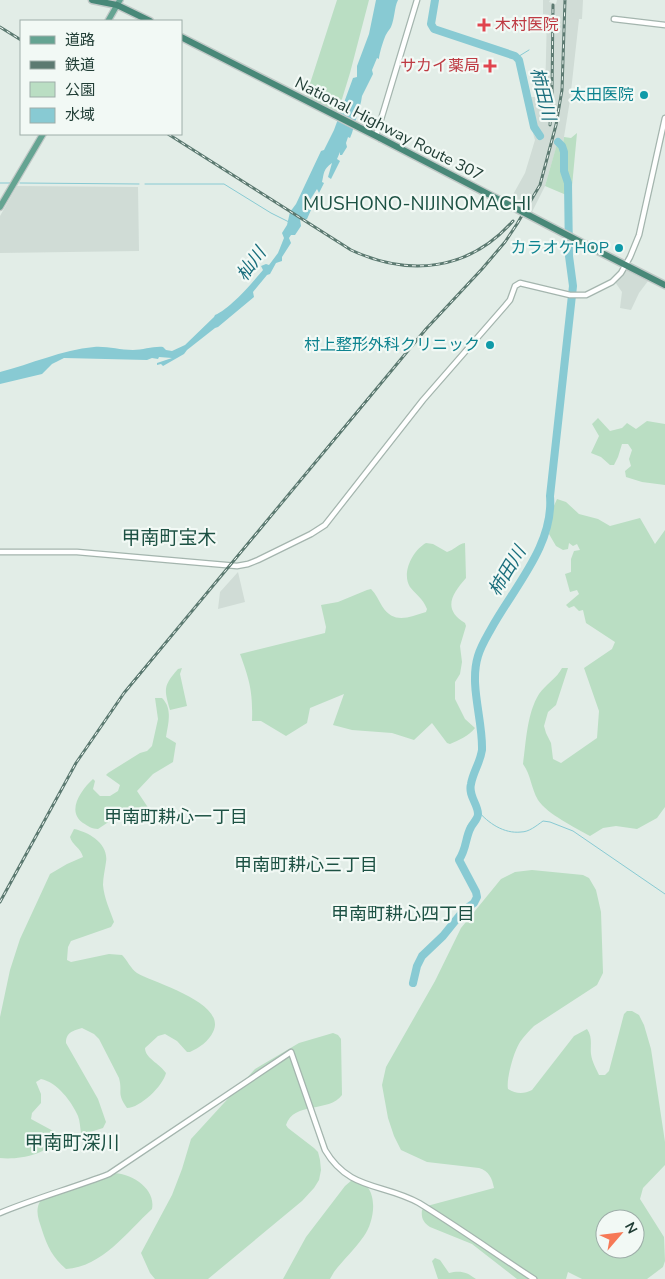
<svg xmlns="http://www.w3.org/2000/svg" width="665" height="1279" viewBox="0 0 665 1279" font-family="'Nunito Sans','Noto Sans JP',sans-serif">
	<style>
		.built { fill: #d0dcd6 }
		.green { fill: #badec3; fill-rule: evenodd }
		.water { fill: #88cad3 }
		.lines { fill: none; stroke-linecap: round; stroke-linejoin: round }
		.stream { stroke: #88cad3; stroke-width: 1 }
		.river { stroke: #88cad3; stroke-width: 8 }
		.tertiary-casing { stroke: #a4b5ae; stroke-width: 7 }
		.primary-casing { stroke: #c1c9c7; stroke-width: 8 }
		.trunk-casing { stroke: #c1c9c7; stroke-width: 9 }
		.tertiary { stroke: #fff; stroke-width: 4.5 }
		.primary { stroke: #65a492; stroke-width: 5.5 }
		.trunk { stroke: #488878; stroke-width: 6 }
		.rail-casing { stroke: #5c7a71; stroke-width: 3 }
		.rail { stroke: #f2f9f5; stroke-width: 1; stroke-dasharray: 4; stroke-linecap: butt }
		.trunk-bridge-casing { stroke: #c1c9c7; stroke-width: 9; stroke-linecap: butt }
		.trunk-bridge { stroke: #488878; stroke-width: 6 }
		.health-dot { fill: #e0444e; stroke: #f2f9f5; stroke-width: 2 }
		.culture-dot { fill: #0f9aa8; stroke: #f2f9f5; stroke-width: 2 }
		.labels { text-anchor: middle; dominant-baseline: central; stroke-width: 4.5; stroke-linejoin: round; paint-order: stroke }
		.health-label { font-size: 16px; fill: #be3a42; stroke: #f2f9f5; text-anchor: start }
		.culture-label { font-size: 16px; fill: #0d838f; stroke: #f2f9f5; text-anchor: end }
		.street-label { font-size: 16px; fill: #213e36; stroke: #f2f9f5 }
		.water-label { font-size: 18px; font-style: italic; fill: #196e7c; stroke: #f2f9f5 }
		.neighbourhood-label { font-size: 18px; fill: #1c5143; stroke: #f2f9f5 }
		.quarter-label { font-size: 19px; fill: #1c5143; stroke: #f2f9f5 }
	</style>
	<rect width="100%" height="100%" fill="#e2ede7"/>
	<path class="built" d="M 543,0 L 550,0 L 549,2 L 556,4 L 557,0 L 583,0 L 582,19 L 579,19 L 570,100 L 563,143 L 557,145 L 545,186 L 532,212 L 510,200 L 525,173 L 535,140 L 533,133 L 538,140 L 540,134 L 537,130 L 531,97 L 545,97 L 547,15 L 543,14 Z
		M 17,186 L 138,187 L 139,251 L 0,253 L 0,216 Z
		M 626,270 L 648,281 L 639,293 L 631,310 L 620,308 L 622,292 L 615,282 Z
		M 238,572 L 245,602 L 218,609 L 220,592 Z"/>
	<path class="green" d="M 337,0 L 369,0 L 350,73 L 338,112 L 306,96 Z
		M 577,133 L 571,197 L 545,186 L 557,144 L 563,143 L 564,137 L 571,138 Z
		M 598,418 L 610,431 L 622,428 L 627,423 L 636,429 L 647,421 L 665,424 L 665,485 L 642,482 L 626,477 L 625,471 L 631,466 L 629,459 L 632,450 L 628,444 L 622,444 L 618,457 L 614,465 L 610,465 L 601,457 L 591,453 L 599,436 L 592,424 Z
		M 557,499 L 566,502 L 579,514 L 598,519 L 610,526 L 640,518 L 655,544 L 665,530 L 665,807 L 657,818 L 637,829 L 616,826 L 603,828 L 590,836 C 576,828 547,814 538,800 C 531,788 531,775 523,764 C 526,742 527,713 539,694 C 546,684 557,678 562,668 L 568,668 L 556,705 L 548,712 L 544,726 L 546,733 L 551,743 L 553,759 L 561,763 L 597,738 L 599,711 L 584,668 L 612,649 L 615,642 L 586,623 L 583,610 L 579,611 L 574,606 L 569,608 L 566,605 L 579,594 L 577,590 L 570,592 L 565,574 L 571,572 L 571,559 L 574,551 L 580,550 L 577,544 L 573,546 L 569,543 L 568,549 L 563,550 L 556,546 L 549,534 L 553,508 Z
		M 426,543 L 433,544 L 447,552 C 454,550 458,544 465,543 L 466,578 C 452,594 442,609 465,623 L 466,626 L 460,646 L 462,662 L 460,674 L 455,682 L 455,699 L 465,719 L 475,728 C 469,736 459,740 450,744 L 447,743 L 432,723 L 414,740 L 392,733 L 352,730 L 333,725 L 344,694 L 310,708 L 307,723 L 286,736 L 261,721 L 252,721 C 253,693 250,681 240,654 L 325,633 L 326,627 L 321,605 L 338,602 L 367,590 L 371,589 C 376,594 379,601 382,606 C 394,625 409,617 426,612 L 427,609 C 422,597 417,596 410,587 C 401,573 413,550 426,543 Z
		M 182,668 L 180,674 L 187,706 L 170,710 C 164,689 163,686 178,669 Z
		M 155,698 L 162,698 C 173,709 168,724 166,737 L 176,743 L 173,762 L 153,774 L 137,791 L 149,809 L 110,821 L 98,829 C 92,829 88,826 83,823 C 66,811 81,790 93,779 L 95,781 L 93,789 L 100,796 L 110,796 L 118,791 L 120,785 L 106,775 L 108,773 L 140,753 L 147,751 L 152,746 L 158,719 Z
		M 74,829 C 89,832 109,844 106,862 C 105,870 103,877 103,885 C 104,898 110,910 114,922 L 111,927 L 71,941 L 68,947 L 67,960 L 71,962 L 109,954 L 122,955 C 127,960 131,969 137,973 C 154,983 228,1003 213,1032 C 209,1041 199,1048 190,1052 L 187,1052 L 177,1041 L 165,1034 L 158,1036 L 145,1048 C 145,1058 159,1063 166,1073 C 163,1086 140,1108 127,1108 C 116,1092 123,1093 119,1078 L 99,1039 L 94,1034 L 82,1028 C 73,1031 66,1032 66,1043 L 98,1099 L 106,1122 L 103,1128 L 84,1134 L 81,1133 C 80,1127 80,1121 78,1116 C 72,1102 57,1082 41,1079 L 36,1082 L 41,1094 L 41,1103 L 32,1113 L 31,1119 L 55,1132 L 57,1139 C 46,1155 18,1160 0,1158 L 0,1017 L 10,970 L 20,939 L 50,874 L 67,864 L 83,857 C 81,848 72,845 70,837 Z
		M 532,870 L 583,875 L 589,878 L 596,890 L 601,912 L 603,973 L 597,985 L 534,1026 C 529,1031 524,1036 520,1042 C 514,1051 506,1079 508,1089 C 516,1094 524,1094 532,1090 L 574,1036 L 587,1029 C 593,1037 590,1046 591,1054 C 592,1062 596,1068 599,1075 L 605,1075 L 609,1071 L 624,1014 L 627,1011 L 632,1011 L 639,1015 L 644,1025 L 651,1049 L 665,1142 L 665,1165 L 643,1188 L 640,1199 L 664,1237 L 665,1261 L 663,1267 L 647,1279 L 582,1279 L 568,1272 L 566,1279 L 517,1279 L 472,1244 L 430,1227 C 423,1222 421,1218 422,1210 L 427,1206 L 494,1188 C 492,1178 489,1171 479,1168 L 427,1162 L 401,1150 L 394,1136 L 388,1118 L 382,1085 L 386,1067 L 435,981 L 461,928 L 501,879 L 515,872 ZM 605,1219 L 635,1219 L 635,1249 L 605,1249 Z
		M 333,1033 L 338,1035 L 341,1039 L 342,1095 C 329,1113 294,1101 286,1125 L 288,1128 L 314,1148 L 318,1152 L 320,1160 L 321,1170 L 319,1180 L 314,1188 L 302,1201 L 208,1279 L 155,1279 L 150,1273 L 141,1253 L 172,1195 L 182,1169 L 191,1139 L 255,1069 L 299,1043 Z
		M 112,1173 C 131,1173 156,1188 152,1209 C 127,1232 102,1267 66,1269 C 53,1258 47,1246 42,1230 C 39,1220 34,1210 41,1200 C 49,1188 97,1177 112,1173 Z
		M 352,1180 C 380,1181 376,1220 364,1236 C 355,1249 343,1260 334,1272 L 330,1279 L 283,1279 L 306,1237 L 345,1186 Z
		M 435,1258 L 440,1260 L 449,1273 C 460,1270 467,1272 476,1279 L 438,1279 L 432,1261 Z"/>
	<path class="water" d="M 376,0 L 398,0 C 394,8 395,18 391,27 C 390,29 388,31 387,33 C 384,37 379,55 379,59 L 377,58 L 372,70 L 373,74 L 362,96 L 361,102 L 352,133 L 350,138 L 348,137 L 346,143 L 347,147 L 342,155 L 340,155 L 340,152 L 337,159 L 340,161 L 331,179 L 328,177 L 332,163 C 323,169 324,174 322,182 L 324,183 L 319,193 L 317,189 L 310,200 L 311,202 L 315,201 L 307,219 L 304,220 L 303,217 L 300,219 L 301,226 L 295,235 L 291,235 L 289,238 L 291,243 L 282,257 L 282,261 L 276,263 L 270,274 L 267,275 L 253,292 L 254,297 L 218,327 L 215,328 L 187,350 L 184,354 L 163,366 L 161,364 L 157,365 L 157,363 L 172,358 L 159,357 L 158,359 L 152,358 L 147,360 L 64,358 L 52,364 L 42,374 L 0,384 L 0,372 C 31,364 62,350 94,347 C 107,346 119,350 133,350 C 143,350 154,346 163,347 L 166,350 L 172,351 L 185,345 L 214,317 L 215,315 C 230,309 253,282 263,270 L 261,266 L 266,264 L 269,265 L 278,253 L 284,238 L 282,233 L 287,225 L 290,212 L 296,204 L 321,151 L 324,150 L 334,130 L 353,78 L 357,77 L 357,66 L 369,34 Z"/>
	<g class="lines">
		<path class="stream" d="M 516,58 L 529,50
			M 0,183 L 10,183
			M 20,183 L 139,184
			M 145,184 L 224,184 L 271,213 L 289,222
			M 478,811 C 488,823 504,834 521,832 C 529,832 536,826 543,821 L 550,822 L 573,831 L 665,894"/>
		<path class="river" d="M 435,0 L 431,24 L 434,29 L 515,56 L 519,60 L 534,127 L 540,136
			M 413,983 L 417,966 L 422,956 L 443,936 L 464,910 L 474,903 L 477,897 L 476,892 L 459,860 C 467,848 465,838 471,827 C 473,823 478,819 478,814 C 478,804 468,796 471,784 C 473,772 480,763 482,750 C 483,720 469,685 478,656 C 481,646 486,638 491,629 C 514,587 554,545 550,496 L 573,286 L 569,256 L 568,183 L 564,171 L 564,152 L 562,146 L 558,142"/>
		<defs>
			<path id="tertiary" d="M 614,19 L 665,25
				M 376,136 L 417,0
				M 0,552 L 77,552 L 237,566 L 248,564 L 258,560 L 311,534 L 325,525 L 423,400 L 505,306 L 510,300 L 515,286 L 520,283 L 524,284 L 570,295 L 586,295 L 612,282 L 621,273 L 630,257 L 639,235 L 665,118
				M 0,1213 C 36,1198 73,1188 109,1174 L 291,1052 L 325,1150 C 349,1191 383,1183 419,1203 C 458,1227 496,1254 534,1279"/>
			<path id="primary" d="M 108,21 L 120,0
				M 0,207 L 43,134"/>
			<path id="trunk" d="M 92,0 L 117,5 L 150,21
				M 181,37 L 380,138
				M 592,248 L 665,285"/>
		</defs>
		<use href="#tertiary" class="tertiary-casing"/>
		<use href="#primary" class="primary-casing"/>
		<use href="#trunk" class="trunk-casing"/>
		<use href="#tertiary" class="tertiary"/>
		<use href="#primary" class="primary"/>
		<use href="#trunk" class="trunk"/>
		<defs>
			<path id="rail" d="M 0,27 L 21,40
				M 550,125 L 552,92 L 553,5
				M 168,134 L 351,250 C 409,277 469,271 513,221
				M 0,902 L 76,763 L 124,693 L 426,329 L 482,269 L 505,242 L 517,224 L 540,185 L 556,125 L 562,90 L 565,0"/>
		</defs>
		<use href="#rail" class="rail-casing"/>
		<use href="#rail" class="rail"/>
		<defs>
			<path id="trunk-bridge" d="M 380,138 L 592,248"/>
		</defs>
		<use href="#trunk-bridge" class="trunk-bridge-casing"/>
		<use href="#trunk-bridge" class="trunk-bridge"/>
	</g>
	<g class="health-dot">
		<path d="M481.5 17.5h5v5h5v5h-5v5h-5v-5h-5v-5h5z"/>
		<path d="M487.5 58.5h5v5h5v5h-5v5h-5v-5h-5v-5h5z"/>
	</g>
	<g class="culture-dot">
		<circle cx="644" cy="95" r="5"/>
		<circle cx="619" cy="248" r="5"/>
		<circle cx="490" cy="345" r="5"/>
	</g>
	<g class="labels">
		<g class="health-label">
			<text x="495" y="25">木村医院</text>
			<text x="480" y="66" text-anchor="end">サカイ薬局</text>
		</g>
		<g class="culture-label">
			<text x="634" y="95">太田医院</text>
			<text x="609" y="248">カラオケHOP</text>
			<text x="480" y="345">村上整形外科クリニック</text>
		</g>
		<g class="street-label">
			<text transform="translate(389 129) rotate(27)">National Highway Route 307</text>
		</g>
		<g class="water-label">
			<text transform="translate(543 94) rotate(76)">柿田川</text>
			<text transform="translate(251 264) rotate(-54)">杣川</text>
			<text transform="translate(507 571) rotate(-59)">柿田川</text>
		</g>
		<g class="neighbourhood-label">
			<text x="176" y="817">甲南町耕心一丁目</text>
			<text x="306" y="865">甲南町耕心三丁目</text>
			<text x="403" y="914">甲南町耕心四丁目</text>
		</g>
		<g class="quarter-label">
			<text x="417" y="204">MUSHONO-NIJINOMACHI</text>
			<text x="169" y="538">甲南町宝木</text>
			<text x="72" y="1143">甲南町深川</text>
		</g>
	</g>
	<rect x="20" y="20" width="162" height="115" fill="#f2f9f5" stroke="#9eaea9"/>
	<rect x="30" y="36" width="25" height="8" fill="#65a492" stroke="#9eaea9"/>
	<text x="65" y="45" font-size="15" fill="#213e36">道路</text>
	<rect x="30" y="61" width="25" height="8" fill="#5c7a71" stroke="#9eaea9"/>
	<text x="65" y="70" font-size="15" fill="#213e36">鉄道</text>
	<rect x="30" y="82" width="25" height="15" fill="#badec3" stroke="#9eaea9"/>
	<text x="65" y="95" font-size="15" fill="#213e36">公園</text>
	<rect x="30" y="108" width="25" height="15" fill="#88cad3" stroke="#9eaea9"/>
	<text x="65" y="120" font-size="15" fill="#213e36">水域</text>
	<g transform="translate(620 1234) rotate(62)"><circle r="24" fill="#f2f9f5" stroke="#9eaea9"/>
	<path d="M0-4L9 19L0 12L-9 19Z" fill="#f67956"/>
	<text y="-8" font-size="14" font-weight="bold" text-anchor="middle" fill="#213e36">N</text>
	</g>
</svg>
